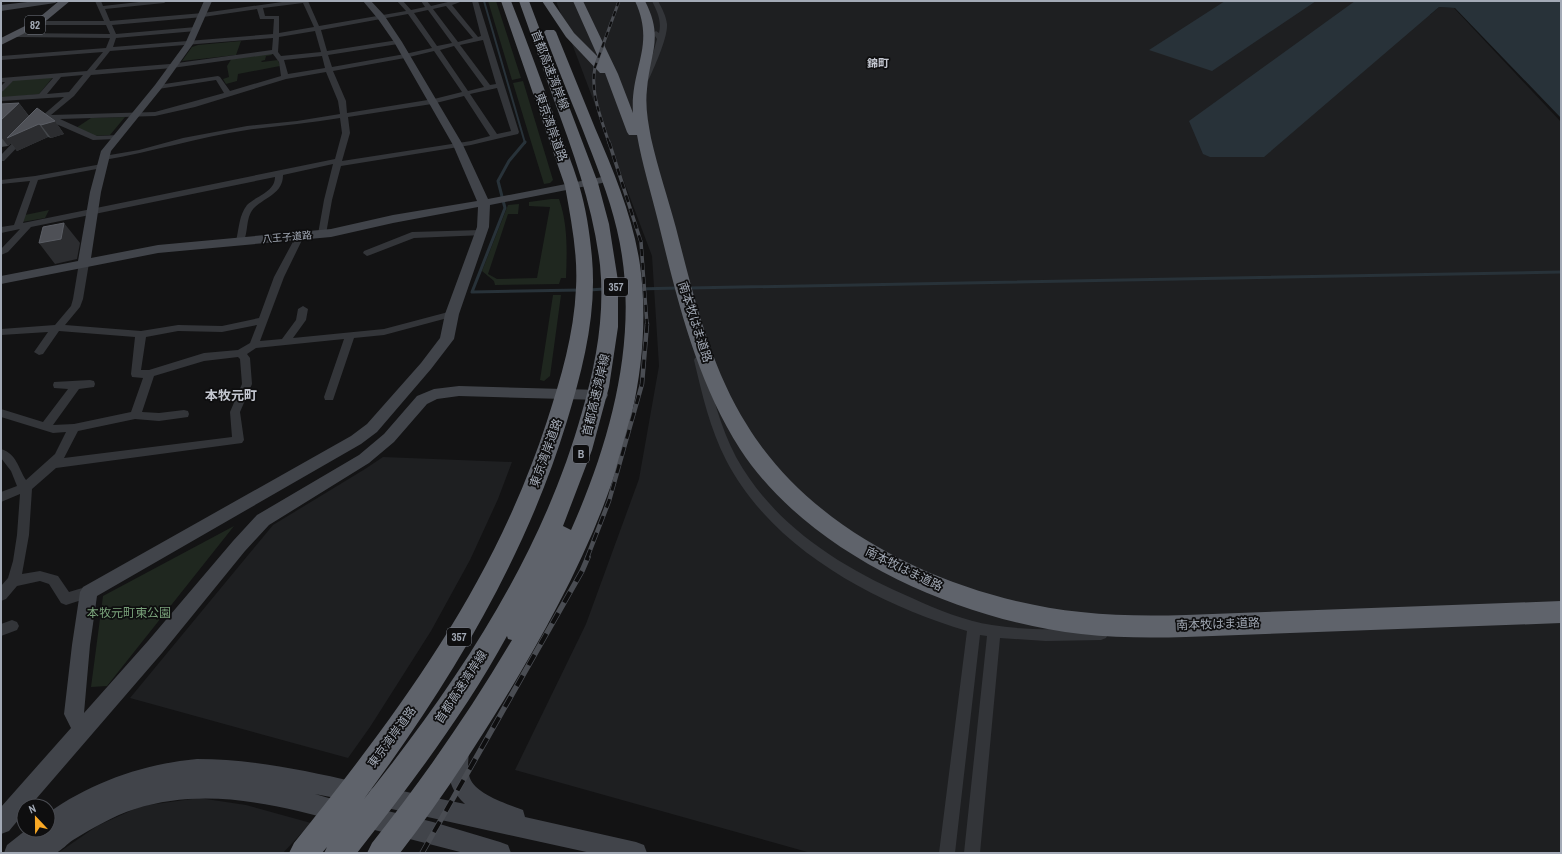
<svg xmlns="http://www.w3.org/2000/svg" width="1562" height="854" viewBox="0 0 1562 854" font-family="'Archivo Narrow','Noto Sans JP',sans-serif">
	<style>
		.built { fill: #1e1f21 }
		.green { fill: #1f271f }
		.water { fill: #283239 }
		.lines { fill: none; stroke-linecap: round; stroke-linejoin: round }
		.stream-far1 { stroke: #283239; stroke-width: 2 }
		.stream { stroke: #283239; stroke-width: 3 }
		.street { fill: #333539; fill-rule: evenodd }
		.secondary { fill: #41444a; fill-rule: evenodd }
		.primary { fill: #4f5259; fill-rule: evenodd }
		.highway { fill: #5f636b; fill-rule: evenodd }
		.rail-far3-casing { stroke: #4a4d53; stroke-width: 3 }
		.rail-far2-casing { stroke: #4a4d53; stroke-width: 3.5 }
		.rail-far1-casing { stroke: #4a4d53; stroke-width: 4.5 }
		.rail-casing { stroke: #4a4d53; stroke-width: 5.5 }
		.rail-far3 { stroke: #0e0e0f; stroke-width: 2; stroke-dasharray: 5.5; stroke-linecap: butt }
		.rail-far2 { stroke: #0e0e0f; stroke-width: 2.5; stroke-dasharray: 7; stroke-linecap: butt }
		.rail-far1 { stroke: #0e0e0f; stroke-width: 3; stroke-dasharray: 9; stroke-linecap: butt }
		.rail { stroke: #0e0e0f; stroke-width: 4; stroke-dasharray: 12; stroke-linecap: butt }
		.wall { fill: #43464a }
		.shaded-wall { fill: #2c2d30 }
		.building { fill: #4e5056; stroke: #5b5e65 }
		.labels { text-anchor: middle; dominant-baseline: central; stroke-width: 3.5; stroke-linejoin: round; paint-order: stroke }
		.far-street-label { font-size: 10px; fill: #a3aab6; stroke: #0e0e0f }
		.shield { fill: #0e0e0f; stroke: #767b84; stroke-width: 1 }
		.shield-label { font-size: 11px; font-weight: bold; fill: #a3aab6 }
		.far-neighbourhood-label { font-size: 11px; font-weight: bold; fill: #c5c8d1; stroke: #0e0e0f }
		.street-label { font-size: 12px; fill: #a3aab6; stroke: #0e0e0f }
		.park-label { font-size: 12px; fill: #79a27a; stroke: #0e0e0f }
		.neighbourhood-label { font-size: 13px; font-weight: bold; fill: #c5c8d1; stroke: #0e0e0f }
	</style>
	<rect width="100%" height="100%" fill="#131314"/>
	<path class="built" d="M 556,1 L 1382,1 L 1430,15 L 1439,7 L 1454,8 L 1561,122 L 1561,853 L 811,853 L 515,770 L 586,624 L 639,479 L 659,366 L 652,256 Z
		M 383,457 L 512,462 L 498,499 L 470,560 L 431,631 L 370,727 L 348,758 L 130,698 L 273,525 L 365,469 Z
		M 199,798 L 246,805 L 311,823 L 283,853 L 58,853 L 97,826 L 141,806 Z"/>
	<path class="green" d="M 488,1 L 496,1 L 521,78 L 512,80 Z
		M 241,41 L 236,55 L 182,61 L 192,47 L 198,45 Z
		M 271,53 L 272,55 L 266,56 L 265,60 L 261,61 L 262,62 L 278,60 L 280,66 L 238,74 L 237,81 L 226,84 L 223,79 L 229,77 L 227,66 L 232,58 Z
		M 53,77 L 39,94 L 1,98 L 1,91 L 14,80 Z
		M 523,81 L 553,180 L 550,183 L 544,184 L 513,83 Z
		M 125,117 L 110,135 L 95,136 L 76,128 L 91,118 Z
		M 551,199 L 559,199 C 568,225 567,251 566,278 L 561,278 L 559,284 L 495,285 L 494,281 L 482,271 L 508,205 L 519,204 L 518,214 L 508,214 L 488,274 L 497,279 L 537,278 L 550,207 L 529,206 L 529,202 Z
		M 49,210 L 45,218 L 22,222 L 25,215 Z
		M 553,295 L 561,295 L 550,376 L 544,381 L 540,380 Z
		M 234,526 L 107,686 L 91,687 L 103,596 Z"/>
	<path class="water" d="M 1225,1 L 1316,1 L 1212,71 L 1149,50 Z
		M 1355,1 L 1561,1 L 1561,118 L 1455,8 L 1439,7 L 1264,157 L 1210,157 L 1203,154 L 1189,121 Z"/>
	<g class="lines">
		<path class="stream-far1" d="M 484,1 L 525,143"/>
		<path class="stream" d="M 525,142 L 509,161 L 498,181 L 505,208 L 472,292 L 580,290
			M 689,288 L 1561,272
			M 615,289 L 628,289
			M 637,289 L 678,288
			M 589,290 L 604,289"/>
		<path class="street" d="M 95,1 L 101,1 L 103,6 L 148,1 L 167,1 L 164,3 L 105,9 L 110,21 L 203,13 L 289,1 L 308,1 L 319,26 L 406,11 L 397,1 L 403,1 L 411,10 L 425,7 L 421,1 L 427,1 L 431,6 L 452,1 L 463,1 L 452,5 L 478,37 L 481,36 L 472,1 L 478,1 L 519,132 L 518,134 L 471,145 L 341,166 L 332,200 L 326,234 L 322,237 L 318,234 L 324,200 L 333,164 L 283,175 C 283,193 266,197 255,207 C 245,216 249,232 243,243 L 240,244 L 236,241 C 239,229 239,215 247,205 C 256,196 275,192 275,177 L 31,227 L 8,252 L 1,255 L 1,249 L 20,229 L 1,233 L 1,227 L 14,225 L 30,181 L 1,184 L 1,180 L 35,176 L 102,164 L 106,166 L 102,168 L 38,180 L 23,223 L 335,159 L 342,133 L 340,118 C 309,123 278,126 247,130 C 199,137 152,152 104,160 L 100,158 L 104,156 L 139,150 L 183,138 L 247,126 L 297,121 L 340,114 L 338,101 L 326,72 L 286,79 L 195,107 L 155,116 L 60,119 L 97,136 L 119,135 L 119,139 L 116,139 L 93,140 L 54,123 L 51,120 L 42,121 L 32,120 L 32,116 L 42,116 L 64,97 L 1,101 L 1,97 L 39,94 L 53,78 L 13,81 L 3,91 L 1,92 L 1,86 L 5,82 L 1,82 L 1,78 L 87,71 L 103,52 L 1,60 L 1,56 L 106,48 L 110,38 L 17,37 L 14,35 L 17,33 L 110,34 L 106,25 L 38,25 L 35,23 L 38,21 L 104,21 ZM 303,3 L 314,27 L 279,33 L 279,16 L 265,16 L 263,8 ZM 446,6 L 473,38 L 458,42 L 433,9 ZM 257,9 L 260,19 L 274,19 L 273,34 L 113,47 L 116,38 L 196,31 L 199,29 L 196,27 L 116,34 L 112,25 L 203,17 ZM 428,10 L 452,43 L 437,46 L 414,13 ZM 408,14 L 432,48 L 405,54 L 332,67 L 328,55 L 398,44 L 401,42 L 398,40 L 327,51 L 321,30 ZM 315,31 L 321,52 L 281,56 L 278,52 L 279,37 ZM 273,38 L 272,50 L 170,64 L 95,70 L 110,51 ZM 483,40 L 496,84 L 490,85 L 460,45 ZM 454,46 L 484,87 L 468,91 L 440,50 ZM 434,51 L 462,92 L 434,99 L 347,113 L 346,101 L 333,71 L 405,58 ZM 273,54 L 279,62 L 281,76 L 230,91 L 220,77 L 218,76 L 158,85 L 154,87 L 158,89 L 216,80 L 224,93 L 155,112 L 51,115 L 74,96 L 91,75 L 172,68 ZM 322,56 L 325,68 L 288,74 L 284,60 ZM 83,75 L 69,92 L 47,94 L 61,77 ZM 497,88 L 511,131 L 497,134 L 470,94 ZM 464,96 L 490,136 L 471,141 L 342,161 L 350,133 L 348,117 L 432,104 Z
			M 652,1 L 658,1 C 662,8 666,16 667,24 C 668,37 654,68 648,81 L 645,83 L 642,81 L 652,57 L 657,39 L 653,33 L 656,31 L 659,33 C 662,21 657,11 652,1 Z
			M 21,134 L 27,134 L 28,136 L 4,161 L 1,161 L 1,155 Z
			M 481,230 L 484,231 L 485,233 L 484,235 L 414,238 L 370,255 L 367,256 L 363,253 L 364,251 L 412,232 Z
			M 300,233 L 304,236 L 284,277 L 260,341 L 282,339 L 296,320 L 298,309 L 303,306 L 308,309 L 306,320 L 293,338 L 384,329 L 452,311 L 457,314 L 455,316 L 384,335 L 354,338 L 334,397 L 333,400 L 325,400 L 324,397 L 344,339 L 256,348 L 247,354 L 250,358 L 252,384 L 240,412 L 244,440 L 242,443 L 56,468 L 32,489 L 29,535 L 22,574 L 40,571 L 58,576 L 69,592 L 89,586 L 94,588 L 95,592 L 94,596 L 66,605 L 61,603 L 49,584 L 40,581 L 17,586 L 6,599 L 1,601 L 1,586 L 8,578 L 13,561 L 17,535 L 20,494 L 1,502 L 1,492 L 17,486 L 11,471 L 1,458 L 1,449 C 17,454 18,468 26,480 L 55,454 L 66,432 L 53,433 L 1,417 L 1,409 L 43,422 L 68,389 L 54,388 L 53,385 L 54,382 L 90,380 L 94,381 L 95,384 L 94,387 L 79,389 L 53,425 L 74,424 L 131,412 L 143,378 L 132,377 L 131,374 L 135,337 L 59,331 L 43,354 L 39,355 L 34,352 L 48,332 L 1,335 L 1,329 L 55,325 L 71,306 L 73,299 L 79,263 L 84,260 L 89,263 L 83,299 L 80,307 L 65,325 L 141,331 L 178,325 L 222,326 L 259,318 L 274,277 L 296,236 ZM 257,325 L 250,343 L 238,350 L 204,353 L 149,370 L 141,370 L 146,337 L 178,331 L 222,332 ZM 238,357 L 240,359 L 242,384 L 230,412 L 232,437 L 64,458 L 78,431 L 135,419 L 159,421 L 188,417 L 189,414 L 188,411 L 184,410 L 159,413 L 142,412 L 154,376 L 204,361 Z
			M 699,356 L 703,358 L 704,360 C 712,393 720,427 736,457 C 774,526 842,568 912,598 C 938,610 965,621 992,625 C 1028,631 1065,629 1101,628 L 1106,630 L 1108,634 L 1106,638 L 1101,640 L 1046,641 L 1000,638 L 980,853 L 964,853 L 987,636 L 980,635 L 955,853 L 939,853 L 967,631 C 875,603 772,549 726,460 C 710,429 702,394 694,360 L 695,358 Z
			M 12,620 L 17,622 L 19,626 L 17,630 L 1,636 L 1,624 Z"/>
		<path class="secondary" d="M 36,1 L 59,1 L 55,3 L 1,11 L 1,5 Z
			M 204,1 L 212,1 L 193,44 L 161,89 L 111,151 L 101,192 L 91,258 L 158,245 L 331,229 L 393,215 L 477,201 L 453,145 L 394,42 L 378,19 L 363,1 L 371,1 L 384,15 L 402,42 L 463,145 L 488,199 L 602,177 L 608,180 L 602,183 L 490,205 L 489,227 L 459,314 L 454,339 L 431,369 L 377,432 L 361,444 L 97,596 L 90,645 L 84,713 L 148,641 L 233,541 L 257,515 L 359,455 L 384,434 L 417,396 L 434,389 L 459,386 L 601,390 L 606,391 L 608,395 L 606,399 L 601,400 L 459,396 L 437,399 L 427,404 L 394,442 L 369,463 L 269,525 L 245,551 L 162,653 L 30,806 L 24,806 L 24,813 L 9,831 L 1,834 L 1,807 L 71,728 L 64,714 L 72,645 L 80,592 L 83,587 L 351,436 L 367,424 L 421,363 L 440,338 L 445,314 L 477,227 L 478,207 L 393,223 L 331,237 L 158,253 L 1,284 L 1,276 L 78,261 L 90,192 L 101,151 L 155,85 L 185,44 Z
			M 460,741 L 467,744 C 471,754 466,764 469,775 C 472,793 507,804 523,810 L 525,817 L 636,842 L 644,845 L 647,853 L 591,853 L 378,806 L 371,803 L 368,796 L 371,789 L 378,786 L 465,804 C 447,788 444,765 453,744 Z
			M 197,759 C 251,759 303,770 356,782 L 363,785 L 366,792 L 363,799 L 356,802 L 315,794 L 349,804 L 353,811 L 349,818 L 342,822 C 274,804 205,787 135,809 C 113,816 93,828 73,840 C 67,844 62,850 56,853 C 50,854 13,853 4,853 L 7,845 L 26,830 L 48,830 L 48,813 C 92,782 143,764 197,759 Z
			M 363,805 L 433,822 L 500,842 L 508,845 L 511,853 L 464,853 L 363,827 L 356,823 L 352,816 L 356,809 Z"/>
		<path class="primary" d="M 59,1 L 70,1 L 41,25 L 1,45 L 1,38 L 35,21 Z"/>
		<path class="highway" d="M 501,1 L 511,1 C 526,39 540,77 554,116 C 562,139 572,162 579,185 C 586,208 590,234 592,258 C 597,314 583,368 567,421 C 525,559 450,683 364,799 C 457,683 542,556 582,412 C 596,364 605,315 600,265 C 593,207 574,154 554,100 C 542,67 531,34 519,1 L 529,1 L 598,183 L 609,224 L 618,281 L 618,327 L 609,387 L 592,450 L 563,526 L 571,530 C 612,438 641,331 617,230 C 609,195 595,162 582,128 C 569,96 556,64 544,32 L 546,30 L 554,30 L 556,32 C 569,64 582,96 595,128 C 614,172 633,217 640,265 C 661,417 581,573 504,700 C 472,752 438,804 400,853 L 367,853 L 372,843 C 423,779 470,711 512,640 L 508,639 L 507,636 C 465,713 411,784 357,853 L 324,853 L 327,847 L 322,853 L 289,853 L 294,843 C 400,711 494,584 547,421 C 561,378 574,334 576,288 C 578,254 571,220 565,186 Z
			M 542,1 L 552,1 L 574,33 L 598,57 L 573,1 L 583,1 L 618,74 L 633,113 C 630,68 656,46 635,1 L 645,1 C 664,38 650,52 647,89 C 645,106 648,122 651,138 C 658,169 668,198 676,228 C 693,294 710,366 747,425 C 814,535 956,599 1081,612 C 1116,616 1151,616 1186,615 L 1561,601 L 1561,623 L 1186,637 C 1151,638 1116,638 1081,634 C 959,620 809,555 740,449 C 696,380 677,299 658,221 C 651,192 642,164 637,135 L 629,135 L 627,132 L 605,73 L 600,73 L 566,37 Z"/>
		<defs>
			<path id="rail-far3" d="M 609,143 C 601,118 590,93 595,67 L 619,1"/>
			<path id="rail-far2" d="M 609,142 L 641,242 L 647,325"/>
			<path id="rail-far1" d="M 587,558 L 609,501 L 642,384 L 647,324"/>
			<path id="rail" d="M 422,853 L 582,571 L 588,557"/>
		</defs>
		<use href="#rail-far3" class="rail-far3-casing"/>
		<use href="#rail-far2" class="rail-far2-casing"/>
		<use href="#rail-far1" class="rail-far1-casing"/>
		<use href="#rail" class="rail-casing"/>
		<use href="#rail-far3" class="rail-far3"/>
		<use href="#rail-far2" class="rail-far2"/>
		<use href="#rail-far1" class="rail-far1"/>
		<use href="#rail" class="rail"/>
	</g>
	<path class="wall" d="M 19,103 L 29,116 L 55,121 L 64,134 L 51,138 L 48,137 L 17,151 L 11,143 L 8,146 L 1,147 L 1,104 Z"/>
	<path class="shaded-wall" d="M 19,103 L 33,122 L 39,124 L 48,137 L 17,151 L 11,143 L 8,146 L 1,137 L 1,120 Z
		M 55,121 L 64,134 L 51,138 L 41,125 Z
		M 64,223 L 80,243 L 77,259 L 55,264 L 39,243 Z"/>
	<path class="building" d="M 19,103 L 1,120 L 1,104 Z
		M 37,108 L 55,121 L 41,125 L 39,124 L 7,138 Z
		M 64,223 L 61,239 L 39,243 L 43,227 Z"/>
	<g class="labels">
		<g class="far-street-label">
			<text transform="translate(287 237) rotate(-5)">八王子道路</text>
		</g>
		<g class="shield">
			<rect x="25" y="16" width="20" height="18" rx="3"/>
			<rect x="604" y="278" width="24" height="18" rx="3"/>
			<rect x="573" y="445" width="16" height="18" rx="3"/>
			<rect x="447" y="628" width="24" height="18" rx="3"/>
		</g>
		<g class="shield-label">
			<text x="35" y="25">82</text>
			<text x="616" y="287">357</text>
			<text x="581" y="454">B</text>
			<text x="459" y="637">357</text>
		</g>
		<g class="far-neighbourhood-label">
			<text x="878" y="63">錦町</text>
		</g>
		<g class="street-label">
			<text transform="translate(550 70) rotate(69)">首都高速湾岸線</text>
			<text transform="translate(551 127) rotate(70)">東京湾岸道路</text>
			<text transform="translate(695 322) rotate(72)">南本牧はま道路</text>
			<text transform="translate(596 395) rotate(-77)">首都高速湾岸線</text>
			<text transform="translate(546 453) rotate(-70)">東京湾岸道路</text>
			<text transform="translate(904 569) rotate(26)">南本牧はま道路</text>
			<text transform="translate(1218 624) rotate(-2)">南本牧はま道路</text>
			<text transform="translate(461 687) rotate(-57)">首都高速湾岸線</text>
			<text transform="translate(392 737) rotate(-54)">東京湾岸道路</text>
		</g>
		<g class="park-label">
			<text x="129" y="613">本牧元町東公園</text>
		</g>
		<g class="neighbourhood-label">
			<text x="231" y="395">本牧元町</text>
		</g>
	</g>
	<rect width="1562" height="854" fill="none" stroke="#a3aab6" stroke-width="4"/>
	<g transform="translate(36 818) rotate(338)"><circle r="19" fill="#0e0e0f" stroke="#4a4c52"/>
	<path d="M0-3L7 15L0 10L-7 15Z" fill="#faa925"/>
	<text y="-6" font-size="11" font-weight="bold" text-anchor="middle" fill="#a3aab6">N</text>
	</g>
</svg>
